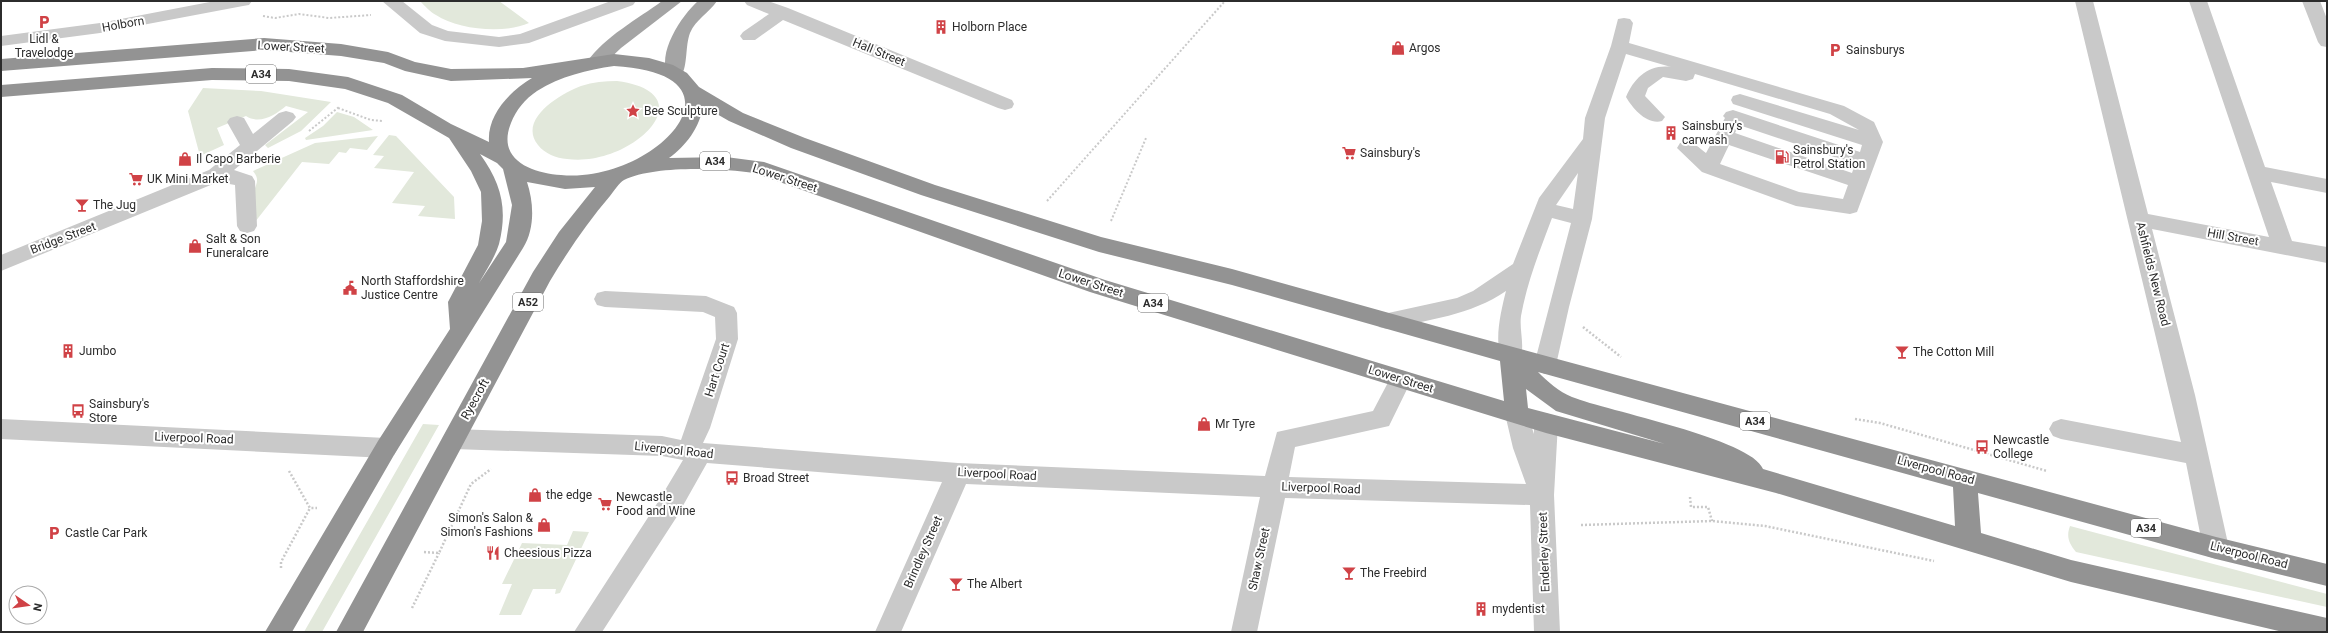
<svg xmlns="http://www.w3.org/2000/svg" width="2328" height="633" viewBox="0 0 2328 633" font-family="Roboto,sans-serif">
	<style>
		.green { fill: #e2e8db }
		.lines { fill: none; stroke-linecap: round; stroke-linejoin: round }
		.path-far1 { stroke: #c9c9c9; stroke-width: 2; stroke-dasharray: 2 2; stroke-linecap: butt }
		.path { stroke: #c9c9c9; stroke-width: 2.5; stroke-dasharray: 2 2; stroke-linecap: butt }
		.minor { fill: #c9c9c9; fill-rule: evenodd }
		.major { fill: #a4a4a4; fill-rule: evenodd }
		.highway { fill: #939393; fill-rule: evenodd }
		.labels { text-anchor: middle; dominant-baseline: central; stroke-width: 4; stroke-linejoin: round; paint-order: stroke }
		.shield { fill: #fff; stroke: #6b6b6b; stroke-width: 1 }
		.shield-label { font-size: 11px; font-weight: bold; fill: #2c2c2c }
		.street-label { font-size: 12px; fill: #2c2c2c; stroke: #fff }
		.poi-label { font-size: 12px; fill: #2c2c2c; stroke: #fff; text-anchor: start }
	</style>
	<rect width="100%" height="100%" fill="#fff"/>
	<path class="green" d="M 420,1 L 499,1 L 529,23 C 505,34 458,30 436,15 C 430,12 425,6 420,1 Z
		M 617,81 C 709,93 631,168 567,159 C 556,158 545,154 538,145 C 517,119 562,93 581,86 C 593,82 605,81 617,81 Z
		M 203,88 L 261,91 L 331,102 L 301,131 L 268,148 L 265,145 L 308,112 L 286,106 C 275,115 260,125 246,116 L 217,128 L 224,145 L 200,156 L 188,111 Z
		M 337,112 L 354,117 L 373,130 L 306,140 L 305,138 L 323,126 Z
		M 389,135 L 396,136 L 454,197 L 455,219 L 418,216 L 425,206 L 392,203 L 414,172 L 374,168 L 384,156 L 373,155 Z
		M 378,136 L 367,150 L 350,148 L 346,153 L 339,152 L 329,164 L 302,162 L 255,222 C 255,214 252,203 253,195 C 255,184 261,181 253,171 L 315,143 Z
		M 423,424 L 439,425 L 322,632 L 304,632 Z
		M 2070,526 L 2327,594 L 2327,607 L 2076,552 C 2069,543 2066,537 2070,526 Z
		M 573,531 L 589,532 L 560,593 L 555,594 L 556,589 L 533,589 L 521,615 L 499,615 L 512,584 L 502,584 L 522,543 L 567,545 Z"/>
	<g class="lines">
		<path class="path-far1" d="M 263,16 L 275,18 L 299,14 L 329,18 L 371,15
			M 338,108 L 371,120 L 383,121
			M 309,131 L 339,107
			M 1047,201 L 1225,1
			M 1111,221 L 1146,138"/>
		<path class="path" d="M 1583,327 L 1621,357
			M 1855,419 L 1880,423 L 2047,471
			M 289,471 L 310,508 L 317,508
			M 1690,497 L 1691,507 L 1708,507 L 1712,521
			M 1581,525 L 1712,521 L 1765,526 L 1934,561
			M 424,552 L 439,553 L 471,484 L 491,469
			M 281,568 L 281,562 L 310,508
			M 412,608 L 439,553"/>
		<path class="minor" d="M 215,1 L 252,1 L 249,5 L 243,6 L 100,33 L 1,46 L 1,36 L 100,23 Z
			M 382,1 L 402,1 L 432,25 L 448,31 L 499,37 L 520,34 L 611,1 L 636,1 L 633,5 L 529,43 L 499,47 L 445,41 L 420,33 Z
			M 744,1 L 768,1 L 788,8 L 1012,100 L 1014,104 L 1012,108 L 1005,110 L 998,108 L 783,20 L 755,40 L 743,40 L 740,36 L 743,32 L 769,14 L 747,5 Z
			M 2075,1 L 2093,1 L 2148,214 L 2269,237 L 2189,1 L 2207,1 L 2265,167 L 2327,179 L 2327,193 L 2271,182 L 2292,241 L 2327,247 L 2327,263 L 2152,229 L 2195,395 L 2229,548 L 2225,556 L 2216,559 L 2207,556 L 2203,548 L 2186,463 L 2061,439 L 2053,436 L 2049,429 L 2053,422 L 2061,419 L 2181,442 Z
			M 2302,1 L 2320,1 L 2327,19 L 2327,47 L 2321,46 L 2318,42 Z
			M 1624,18 L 1630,19 L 1633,23 L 1629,43 L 1844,106 L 1874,122 L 1883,142 L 1857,212 L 1850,214 L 1796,206 L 1702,172 L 1677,148 L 1680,143 C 1692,140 1697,146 1706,153 L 1725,118 L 1723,116 L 1726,112 L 1733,110 L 1860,152 L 1862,145 L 1733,104 L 1731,100 L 1733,96 L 1740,94 L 1859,130 L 1830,114 L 1695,74 L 1693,79 L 1686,81 L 1663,77 L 1648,88 L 1645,96 L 1665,117 L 1662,121 C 1647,125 1633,109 1626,97 C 1634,78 1649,64 1671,67 L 1626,54 L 1605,118 L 1592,219 L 1569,307 L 1556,365 L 1553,371 L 1545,374 L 1537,371 L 1534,365 L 1571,223 L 1552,218 C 1540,250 1527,282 1521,316 C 1519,331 1526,348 1519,362 L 1511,365 L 1503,362 C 1493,343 1501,311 1506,291 C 1471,315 1428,320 1387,329 L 1379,327 L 1376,321 L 1379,315 L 1457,298 L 1473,291 L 1513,264 L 1539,198 L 1583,139 L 1585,118 L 1611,46 L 1618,19 ZM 1739,125 L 1855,164 L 1852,173 L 1735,133 ZM 1729,145 L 1848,185 L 1843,199 L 1799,192 L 1720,164 ZM 1578,173 L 1573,209 L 1556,205 Z
			M 286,111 L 293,113 L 296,117 L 293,121 L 234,170 L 252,176 L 255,181 L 257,226 L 254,231 L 247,233 L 240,231 L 237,226 L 235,185 L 218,182 L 1,271 L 1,255 L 209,170 L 240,145 L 227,122 L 230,118 L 237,116 L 244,118 L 253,134 L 279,113 Z
			M 605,291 L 706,296 L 734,307 L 737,313 L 738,339 L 710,428 L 703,443 L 958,463 L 1265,476 L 1277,432 L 1373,411 L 1393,373 L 1401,370 L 1409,373 L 1412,379 L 1389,426 L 1295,447 L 1289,477 L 1526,484 L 1513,448 L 1505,414 L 1509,407 L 1517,405 L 1525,407 L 1534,434 L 1534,423 L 1538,416 L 1546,413 L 1554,416 L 1558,423 L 1554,495 L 1560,632 L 1534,632 L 1530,505 L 1285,498 L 1257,632 L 1231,632 L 1260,497 L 966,484 L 901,632 L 875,632 L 942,482 L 707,463 L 676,518 L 602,632 L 574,632 L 658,502 L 683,460 L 662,456 L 454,449 L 446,446 L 442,439 L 446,432 L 454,429 L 662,436 L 681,440 L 716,339 L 715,317 L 703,312 L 605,307 L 597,305 L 594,299 L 597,293 Z
			M 1,419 L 386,438 L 394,441 L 398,448 L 394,455 L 386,458 L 1,439 Z"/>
		<path class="major" d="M 662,1 L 682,1 L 621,48 L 602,66 L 596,68 L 590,66 L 587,62 C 604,37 638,19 662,1 Z
			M 698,1 L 717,1 C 709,13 696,19 690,33 C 685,46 688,66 681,76 L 675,78 L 669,76 C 655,55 682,15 698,1 Z"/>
		<path class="highway" d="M 264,38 L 341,44 L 388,52 L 415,62 L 451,69 L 523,68 L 614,54 L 649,58 L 673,65 L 687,73 L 699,87 L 743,113 L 805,138 L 935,185 L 1101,237 L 1232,269 L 1450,330 L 2216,537 L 2327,564 L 2327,586 L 2216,559 L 1978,493 L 1981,533 L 2071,560 L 2327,618 L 2327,632 L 2283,632 L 2071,582 L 1776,493 L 1546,433 L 1090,292 L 754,173 C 722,168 654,165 624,180 C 619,183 614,191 610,196 C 587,223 568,251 550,281 L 363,632 L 336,632 L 533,272 L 559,232 L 595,187 L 565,189 L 527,182 C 534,203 535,229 523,248 L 394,455 L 292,632 L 265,632 L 378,441 L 450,329 L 448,302 L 478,245 L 482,221 L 481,192 L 471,171 L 449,138 L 388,103 L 345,89 L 289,81 L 212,80 L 1,97 L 1,85 L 212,68 L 289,69 L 348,77 L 402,95 L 451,124 L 489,142 C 487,115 510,91 532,78 L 451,81 L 405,71 L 384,63 L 341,56 L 264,50 L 1,71 L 1,59 ZM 614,66 C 758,74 654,184 561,175 C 532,173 496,160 511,123 C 516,110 525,99 537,91 C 561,76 587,70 614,66 ZM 703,106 L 729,121 L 791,148 L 921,195 L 1099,252 L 1232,285 L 1500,361 L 1504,401 L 1105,280 L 764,162 L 726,157 L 669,158 C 686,146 700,127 703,106 ZM 480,154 L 497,163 L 503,169 L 512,205 L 506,242 L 479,283 C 486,271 495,257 499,244 C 508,208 501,183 480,154 ZM 1538,372 L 1953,487 L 1955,526 L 1763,469 C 1752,439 1607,411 1572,397 C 1559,392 1547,381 1538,372 ZM 1526,389 L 1556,411 L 1665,444 L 1528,408 Z"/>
	</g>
	<defs>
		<symbol id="parking-bare" viewBox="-9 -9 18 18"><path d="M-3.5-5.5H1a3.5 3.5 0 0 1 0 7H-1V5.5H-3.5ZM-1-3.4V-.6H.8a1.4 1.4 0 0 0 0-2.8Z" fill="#d04246" stroke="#fff" stroke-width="2.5" paint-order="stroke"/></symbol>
		<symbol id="building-bare" viewBox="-9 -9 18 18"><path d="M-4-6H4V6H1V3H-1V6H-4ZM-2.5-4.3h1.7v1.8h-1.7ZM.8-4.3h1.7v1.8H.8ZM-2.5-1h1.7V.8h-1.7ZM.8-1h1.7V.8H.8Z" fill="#d04246" stroke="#fff" stroke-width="2.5" paint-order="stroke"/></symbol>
		<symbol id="shop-bare" viewBox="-9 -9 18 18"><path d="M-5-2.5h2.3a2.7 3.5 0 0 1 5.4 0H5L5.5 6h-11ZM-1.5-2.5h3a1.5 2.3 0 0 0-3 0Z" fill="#d04246" stroke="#fff" stroke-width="2.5" paint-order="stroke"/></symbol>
		<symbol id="sight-bare" viewBox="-9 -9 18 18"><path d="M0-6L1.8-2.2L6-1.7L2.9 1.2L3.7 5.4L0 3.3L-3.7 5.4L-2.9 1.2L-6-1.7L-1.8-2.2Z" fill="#d04246" stroke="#fff" stroke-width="2.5" paint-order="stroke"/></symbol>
		<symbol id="supermarket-bare" viewBox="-9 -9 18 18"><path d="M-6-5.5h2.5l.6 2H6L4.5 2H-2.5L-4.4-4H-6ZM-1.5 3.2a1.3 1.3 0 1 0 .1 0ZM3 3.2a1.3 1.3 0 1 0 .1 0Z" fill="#d04246" stroke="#fff" stroke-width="2.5" paint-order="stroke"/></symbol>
		<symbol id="fuel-bare" viewBox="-9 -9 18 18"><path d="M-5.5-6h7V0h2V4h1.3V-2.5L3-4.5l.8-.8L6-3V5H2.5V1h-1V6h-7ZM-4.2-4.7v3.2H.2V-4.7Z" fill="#d04246" stroke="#fff" stroke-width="2.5" paint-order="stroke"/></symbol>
		<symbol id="bar-bare" viewBox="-9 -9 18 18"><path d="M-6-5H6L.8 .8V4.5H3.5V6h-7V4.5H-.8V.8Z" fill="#d04246" stroke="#fff" stroke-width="2.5" paint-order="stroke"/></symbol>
		<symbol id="civic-bare" viewBox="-9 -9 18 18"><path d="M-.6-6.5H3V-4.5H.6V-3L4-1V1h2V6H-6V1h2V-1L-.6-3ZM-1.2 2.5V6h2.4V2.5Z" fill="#d04246" stroke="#fff" stroke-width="2.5" paint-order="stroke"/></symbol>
		<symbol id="bus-bare" viewBox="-9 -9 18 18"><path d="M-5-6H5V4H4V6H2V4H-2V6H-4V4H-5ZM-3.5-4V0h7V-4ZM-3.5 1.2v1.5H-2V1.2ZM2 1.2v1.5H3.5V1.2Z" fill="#d04246" stroke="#fff" stroke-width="2.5" paint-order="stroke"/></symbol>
		<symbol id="restaurant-bare" viewBox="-9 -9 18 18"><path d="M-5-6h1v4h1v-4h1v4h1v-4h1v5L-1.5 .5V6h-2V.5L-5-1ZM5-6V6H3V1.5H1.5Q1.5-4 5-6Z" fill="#d04246" stroke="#fff" stroke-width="2.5" paint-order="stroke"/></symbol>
	</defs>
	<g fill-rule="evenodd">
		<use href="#parking-bare" x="34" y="12" width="20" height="20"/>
		<use href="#building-bare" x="931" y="17" width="20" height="20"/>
		<use href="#shop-bare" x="1388" y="38" width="20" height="20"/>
		<use href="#parking-bare" x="1825" y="40" width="20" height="20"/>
		<use href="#sight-bare" x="623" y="101" width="20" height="20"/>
		<use href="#building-bare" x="1661" y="123" width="20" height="20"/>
		<use href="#supermarket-bare" x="1339" y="143" width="20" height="20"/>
		<use href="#fuel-bare" x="1772" y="147" width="20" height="20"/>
		<use href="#shop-bare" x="175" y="149" width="20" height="20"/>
		<use href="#supermarket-bare" x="126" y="169" width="20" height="20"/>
		<use href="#bar-bare" x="72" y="195" width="20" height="20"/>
		<use href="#shop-bare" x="185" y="236" width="20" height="20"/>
		<use href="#civic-bare" x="340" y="278" width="20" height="20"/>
		<use href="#building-bare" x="58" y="341" width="20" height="20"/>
		<use href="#bar-bare" x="1892" y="342" width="20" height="20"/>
		<use href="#bus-bare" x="68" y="401" width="20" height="20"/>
		<use href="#shop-bare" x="1194" y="414" width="20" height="20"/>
		<use href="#bus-bare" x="1972" y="437" width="20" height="20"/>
		<use href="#bus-bare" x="722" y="468" width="20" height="20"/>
		<use href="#shop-bare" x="525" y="485" width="20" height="20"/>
		<use href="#supermarket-bare" x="595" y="494" width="20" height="20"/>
		<use href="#shop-bare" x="534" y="515" width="20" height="20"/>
		<use href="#parking-bare" x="44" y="523" width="20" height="20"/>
		<use href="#restaurant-bare" x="483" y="543" width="20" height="20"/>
		<use href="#bar-bare" x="1339" y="563" width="20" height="20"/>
		<use href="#bar-bare" x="946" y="574" width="20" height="20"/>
		<use href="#building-bare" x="1471" y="599" width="20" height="20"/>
	</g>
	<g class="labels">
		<g class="shield">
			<rect x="246" y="65" width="30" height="18" rx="3"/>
			<rect x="700" y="152" width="30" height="18" rx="3"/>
			<rect x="513" y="293" width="30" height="18" rx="3"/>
			<rect x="1138" y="294" width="30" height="18" rx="3"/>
			<rect x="1740" y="412" width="30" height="18" rx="3"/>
			<rect x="2131" y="519" width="30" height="18" rx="3"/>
		</g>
		<g class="shield-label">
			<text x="261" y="74">A34</text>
			<text x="715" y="161">A34</text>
			<text x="528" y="302">A52</text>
			<text x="1153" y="303">A34</text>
			<text x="1755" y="421">A34</text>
			<text x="2146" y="528">A34</text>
		</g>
		<g class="street-label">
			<text transform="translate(123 24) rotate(-10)">Holborn</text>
			<text transform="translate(291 47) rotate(3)">Lower Street</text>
			<text transform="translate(879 52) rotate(22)">Hall Street</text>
			<text transform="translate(785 178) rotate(18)">Lower Street</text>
			<text transform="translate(2233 237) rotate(10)">Hill Street</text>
			<text transform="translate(63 238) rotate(-21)">Bridge Street</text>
			<text transform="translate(2153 274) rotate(76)">Ashfields New Road</text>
			<text transform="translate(1091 283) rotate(18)">Lower Street</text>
			<text transform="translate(717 370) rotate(-72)">Hart Court</text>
			<text transform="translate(1401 379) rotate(17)">Lower Street</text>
			<text transform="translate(475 399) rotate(-61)">Ryecroft</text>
			<text transform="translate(194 438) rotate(2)">Liverpool Road</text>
			<text transform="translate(674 450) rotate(6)">Liverpool Road</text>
			<text transform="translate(1936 470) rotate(15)">Liverpool Road</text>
			<text transform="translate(997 474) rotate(3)">Liverpool Road</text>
			<text transform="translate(1321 488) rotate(2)">Liverpool Road</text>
			<text transform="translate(923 552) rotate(-66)">Brindley Street</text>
			<text transform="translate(1544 552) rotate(-92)">Enderley Street</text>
			<text transform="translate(2249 555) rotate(14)">Liverpool Road</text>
			<text transform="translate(1259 559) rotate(-78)">Shaw Street</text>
		</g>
		<g class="poi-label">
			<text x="952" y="27">Holborn Place</text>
			<text x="44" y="39" text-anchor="middle">Lidl &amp;<tspan x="44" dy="14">Travelodge</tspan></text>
			<text x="1409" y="48">Argos</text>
			<text x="1846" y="50">Sainsburys</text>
			<text x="644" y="111">Bee Sculpture</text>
			<text x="1682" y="126">Sainsbury's<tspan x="1682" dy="14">carwash</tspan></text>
			<text x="1793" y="150">Sainsbury's<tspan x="1793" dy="14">Petrol Station</tspan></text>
			<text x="1360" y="153">Sainsbury's</text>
			<text x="196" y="159">Il Capo Barberie</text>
			<text x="147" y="179">UK Mini Market</text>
			<text x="93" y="205">The Jug</text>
			<text x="206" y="239">Salt &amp; Son<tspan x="206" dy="14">Funeralcare</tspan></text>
			<text x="361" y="281">North Staffordshire<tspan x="361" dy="14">Justice Centre</tspan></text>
			<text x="79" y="351">Jumbo</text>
			<text x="1913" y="352">The Cotton Mill</text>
			<text x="89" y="404">Sainsbury's<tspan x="89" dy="14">Store</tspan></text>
			<text x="1215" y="424">Mr Tyre</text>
			<text x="1993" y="440">Newcastle<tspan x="1993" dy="14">College</tspan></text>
			<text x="743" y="478">Broad Street</text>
			<text x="546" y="495">the edge</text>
			<text x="616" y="497">Newcastle<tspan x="616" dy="14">Food and Wine</tspan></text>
			<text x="533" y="518" text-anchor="end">Simon's Salon &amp;<tspan x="533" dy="14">Simon's Fashions</tspan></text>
			<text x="65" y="533">Castle Car Park</text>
			<text x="504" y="553">Cheesious Pizza</text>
			<text x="1360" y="573">The Freebird</text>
			<text x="967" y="584">The Albert</text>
			<text x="1492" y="609">mydentist</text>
		</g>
	</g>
	<rect width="2328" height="633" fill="none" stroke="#2c2c2c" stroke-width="4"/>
	<g transform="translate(28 605) rotate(103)"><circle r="19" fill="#ffffff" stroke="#ababab"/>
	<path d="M0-3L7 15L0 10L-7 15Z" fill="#d04246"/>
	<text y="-6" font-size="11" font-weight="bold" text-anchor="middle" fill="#2c2c2c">N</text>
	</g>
</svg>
